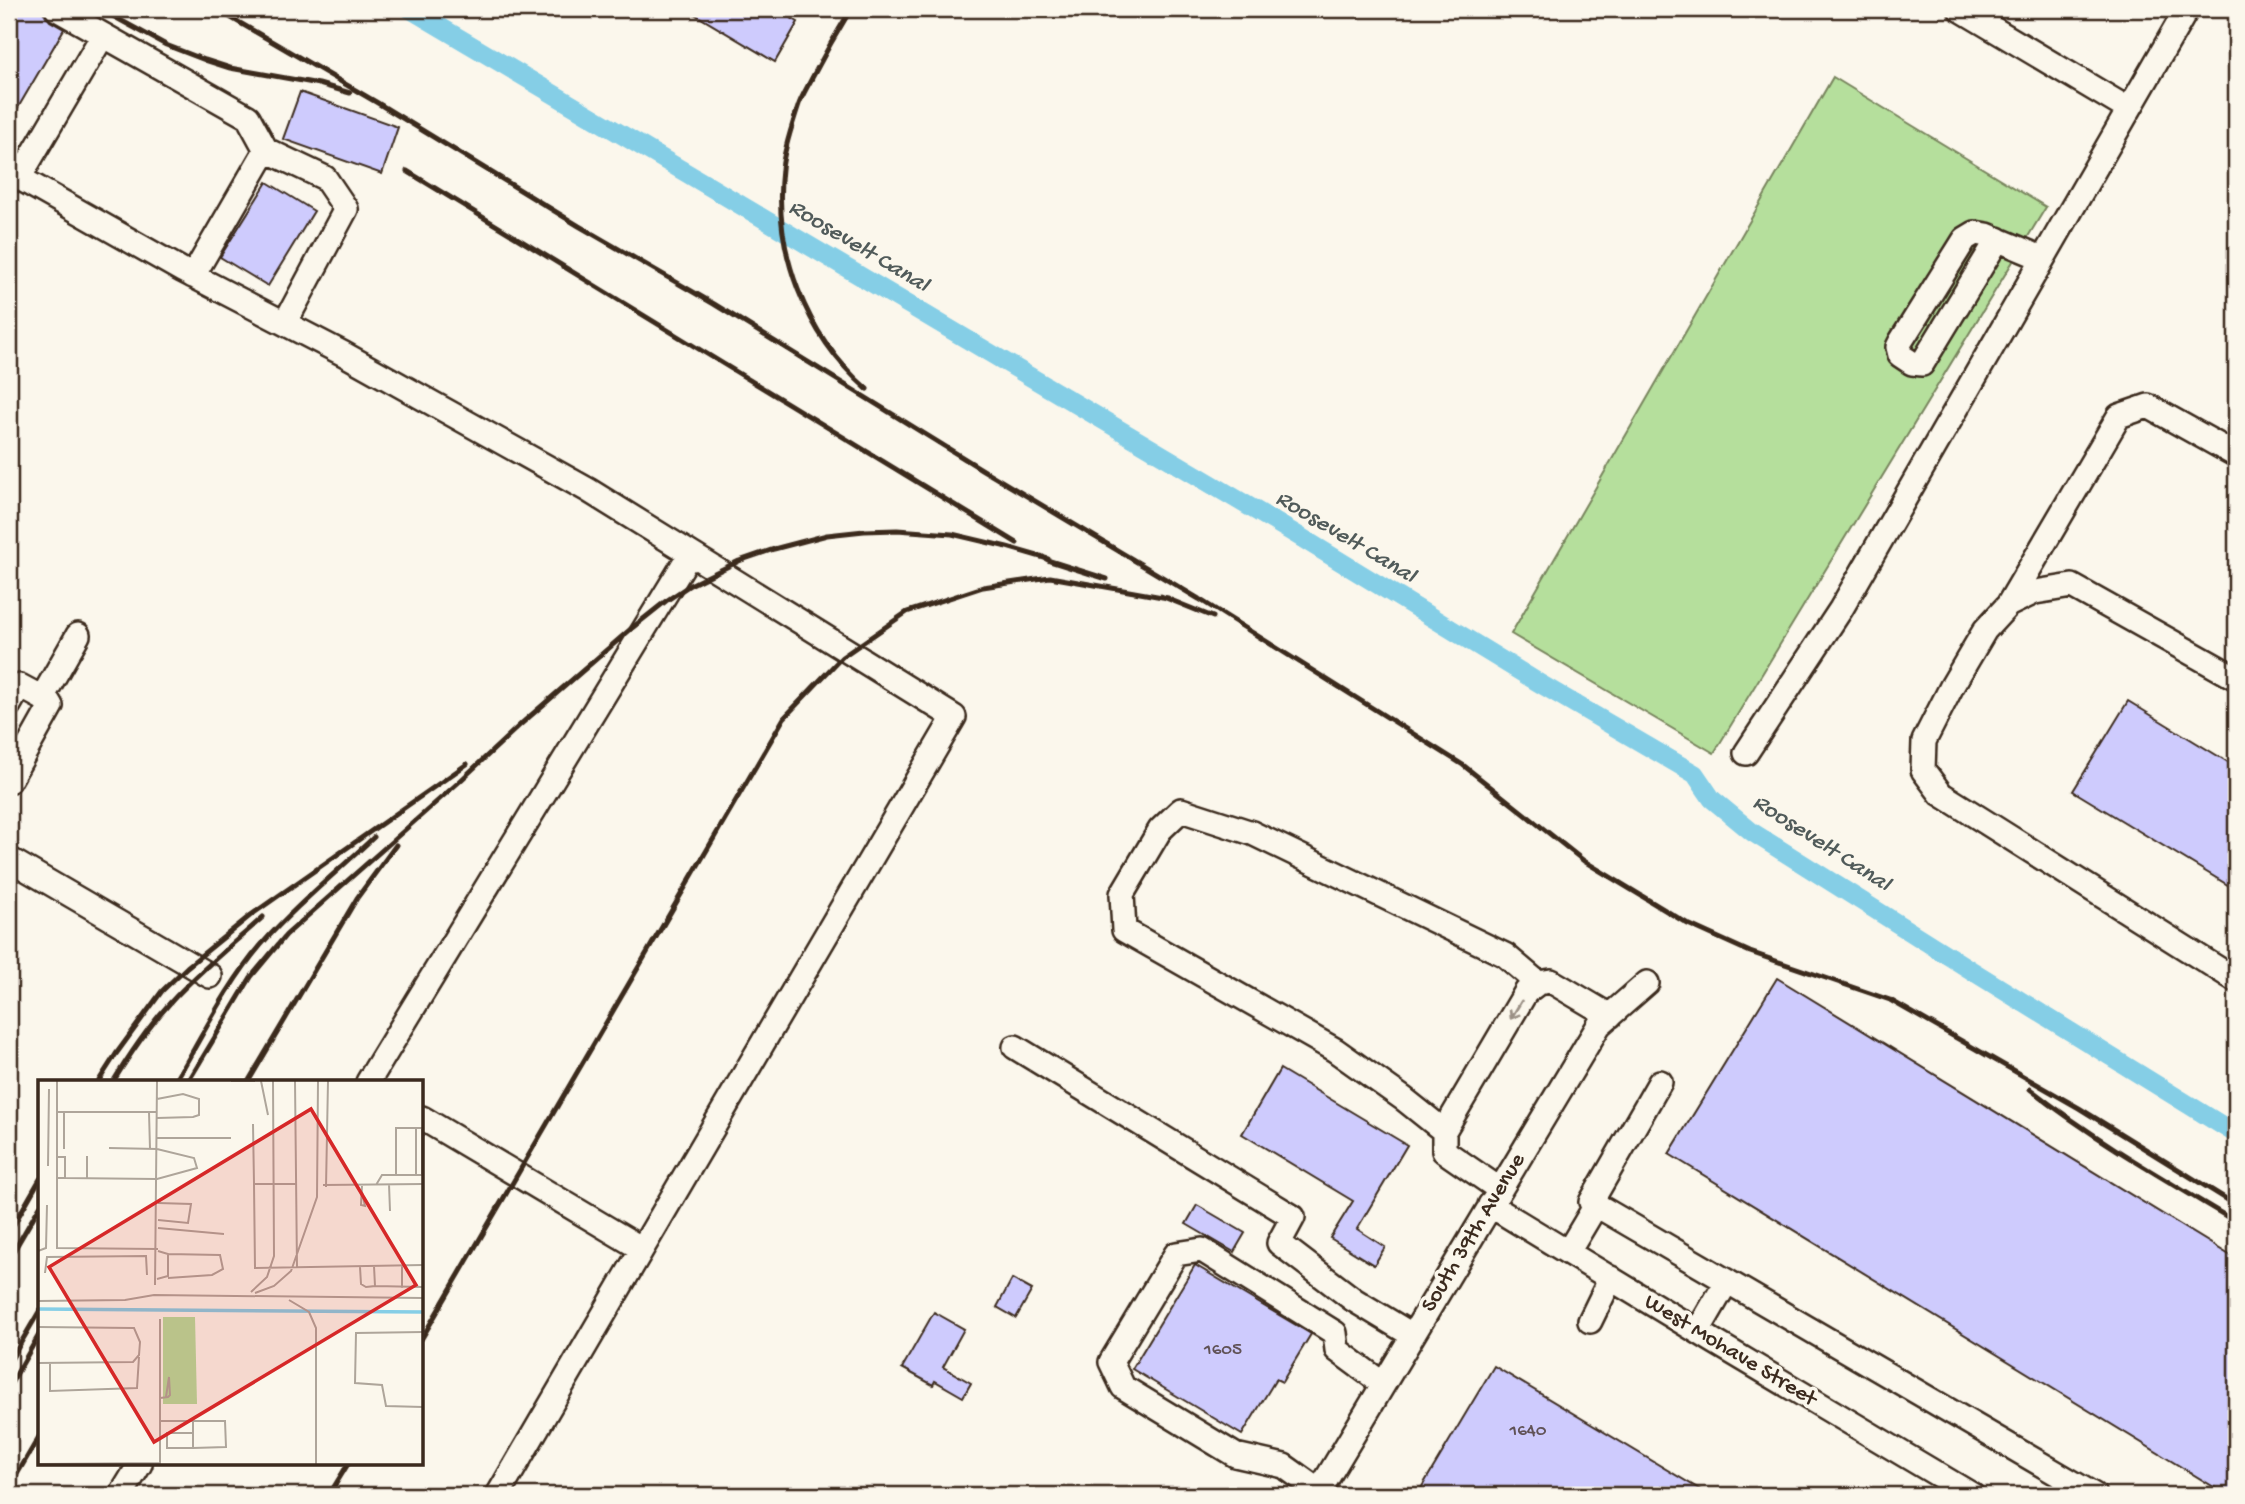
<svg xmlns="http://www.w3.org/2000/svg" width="2245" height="1504" viewBox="0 0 2245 1504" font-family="'Gochi Hand',sans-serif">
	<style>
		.green { fill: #b5df9c; stroke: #78845d; stroke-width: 2 }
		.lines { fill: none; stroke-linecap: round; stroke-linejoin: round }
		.canal { stroke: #85cee6; stroke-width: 19 }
		.building { fill: #cecbfd; stroke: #3b2a1e; stroke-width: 2 }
		.minor-casing { stroke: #3b2a1e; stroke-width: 28 }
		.minor { stroke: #fbf7ec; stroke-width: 23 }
		.rail { stroke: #3b2a1e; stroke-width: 5 }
		.oneway { stroke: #9b9085 }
		.labels { text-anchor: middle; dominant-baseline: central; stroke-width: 7; stroke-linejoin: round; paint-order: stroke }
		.number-label { font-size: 19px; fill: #605256 }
		.street-label { font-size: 23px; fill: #3b2a1e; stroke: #fbf7ec }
		.water-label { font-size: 24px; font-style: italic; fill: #515b5a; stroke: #fbf7ec }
		.inset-river { fill: none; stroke: #85cee6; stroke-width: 3.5 }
		.inset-road { fill: none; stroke: #aea59a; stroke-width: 2 }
		.view { fill: #d62828; fill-opacity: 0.15; stroke: #d62828; stroke-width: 3.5 }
		.inset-edge { fill: none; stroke: #3b2a1e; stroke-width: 3.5 }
	</style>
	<rect width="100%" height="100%" fill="#fbf7ec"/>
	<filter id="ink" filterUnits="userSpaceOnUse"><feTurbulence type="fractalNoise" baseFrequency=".0143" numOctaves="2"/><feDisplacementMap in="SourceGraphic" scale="14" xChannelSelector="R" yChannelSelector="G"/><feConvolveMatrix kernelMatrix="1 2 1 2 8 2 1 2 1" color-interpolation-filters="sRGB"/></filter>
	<g filter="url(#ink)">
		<path class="green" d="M 1833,77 L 2046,207 L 1714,753 L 1511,634 Z"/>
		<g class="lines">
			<path class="canal" d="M 410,9 L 1297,535 L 1539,683 L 1695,774 L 1712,799 L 1752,832 L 1974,972 L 2236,1134"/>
		</g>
		<path class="building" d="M 9,9 L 41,9 L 50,21 L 64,29 L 9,123 Z
			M 686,9 L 775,9 L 798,22 L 775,62 Z
			M 300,92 L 398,127 L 382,174 L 283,139 Z
			M 267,182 L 314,211 L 268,286 L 220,257 Z
			M 2128,701 L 2236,767 L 2236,890 L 2073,791 Z
			M 1777,978 L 2236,1259 L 2236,1495 L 2227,1495 L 1669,1154 Z
			M 1280,1069 L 1407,1145 L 1357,1229 L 1385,1247 L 1374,1265 L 1330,1238 L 1353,1201 L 1242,1134 Z
			M 1197,1205 L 1245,1233 L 1234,1252 L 1186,1224 Z
			M 1195,1265 L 1311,1334 L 1282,1382 L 1276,1379 L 1242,1435 L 1132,1369 Z
			M 1012,1279 L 1032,1290 L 1016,1318 L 997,1307 Z
			M 934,1312 L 964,1329 L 943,1367 L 971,1383 L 963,1397 L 935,1381 L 933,1385 L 902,1368 Z
			M 1494,1366 L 1709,1495 L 1417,1495 Z"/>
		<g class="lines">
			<defs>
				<path id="minor" d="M 57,9 L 248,117 L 266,150
					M 1960,9 L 2128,109
					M 9,172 L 182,270 L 344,354 L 588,490 L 954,717 L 642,1249 L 422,1118
					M 19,178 L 103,35
					M 1998,239 L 1922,364 L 1912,363 L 1900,355 L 1898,347 L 1901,341 L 1965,239 L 1975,233 L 1987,235 L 2042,258
					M 193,276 L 266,150 L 325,178 L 346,209 L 285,323
					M 2008,605 L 2119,416 L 2148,406 L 2236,455
					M 2236,678 L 2072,586 L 2035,592 L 2008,605 L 1985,630 L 1952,686 L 1924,741 L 1923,770 L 1941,794 L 2236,980
					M 42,698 L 78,635
					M 9,705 L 20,686 L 48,701 L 51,706 L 9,781
					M 1746,753 L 1841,609 L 2187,9
					M 9,859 L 210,976
					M 1015,1047 L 1293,1217 L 1279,1243 L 1354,1300 L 1412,1335
					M 368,1082 L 690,554
					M 1660,1082 L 1591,1202 L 2094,1495
					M 1444,1131 L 1404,1099 L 1335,1050 L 1124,930 L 1122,894 L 1160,830 L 1181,810 L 1252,833 L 1505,955 L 1538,983
					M 1499,1189 L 1444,1151 L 1444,1131 L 1526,992 L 1538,983 L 1551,981 L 1610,1016
					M 1490,1205 L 1715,1342 L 1972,1495
					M 1568,1252 L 1596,1205
					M 1590,1321 L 1611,1278
					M 1698,1331 L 1727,1281
					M 1319,1491 L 1284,1466 L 1235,1455 L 1123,1387 L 1111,1362 L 1176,1254 L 1202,1250 L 1335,1333 L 1337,1350 L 1383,1384
					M 121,1495 L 140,1464
					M 498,1495 L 642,1249
					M 1317,1495 L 1599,1025 L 1647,983"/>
			</defs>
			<use href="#minor" class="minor-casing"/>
			<use href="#minor" class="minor"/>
			<path class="rail" d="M 100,9 L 166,45 L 205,60 L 230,68 L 319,84 L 350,93
				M 216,9 L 376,102 L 579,226 L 714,304 L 983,470 L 1199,599 L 1463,765 L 1584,861 L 1688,924 L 1750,952 L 1890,1000 L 2079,1108 L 2236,1205
				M 851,9 C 837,32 824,55 812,78 C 807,88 801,97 798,107 C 792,126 784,149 782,169 C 773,250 805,335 867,389
				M 407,171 L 1017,543
				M 1041,556 L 1050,561 L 1107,579
				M 1161,596 L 1213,617
				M 98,1082 L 116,1054 L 162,991 L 187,967 L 251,915 L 467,764
				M 113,1082 C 130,1054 148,1027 170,1003 C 199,971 232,945 263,917
				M 175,1082 C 202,1037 226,986 261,945 C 295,906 336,873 374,837
				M 188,1082 L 251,977 L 286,935 L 459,782 L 521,724 L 632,628 L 666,601 L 690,585 L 739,561 L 774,549 L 827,535 L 864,531 L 897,530 L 952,534 L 1007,547 L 1048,559
				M 248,1082 L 357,898 L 396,845
				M 2030,1089 C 2095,1140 2166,1180 2236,1222
				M 9,1233 L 40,1179
				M 9,1259 L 40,1206
				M 422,1338 L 784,718 L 842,657 L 907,612 L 983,587 L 1050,577 L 1168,598
				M 9,1363 L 40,1310
				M 9,1387 L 40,1333
				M 9,1488 L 40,1435
				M 329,1495 L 348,1464"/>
		</g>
		<defs><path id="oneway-shaft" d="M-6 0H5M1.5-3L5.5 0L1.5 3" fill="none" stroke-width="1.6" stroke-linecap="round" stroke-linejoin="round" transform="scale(1.75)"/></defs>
		<use class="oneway" href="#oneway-shaft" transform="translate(1516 1010) rotate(121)"/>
	</g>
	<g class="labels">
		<g class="number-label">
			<text x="1223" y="1350">1605</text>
			<text x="1528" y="1431">1640</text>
		</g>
		<g class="street-label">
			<text transform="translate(1474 1233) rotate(-59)">South 39th Avenue</text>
			<text transform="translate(1730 1351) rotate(31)">West Mohave Street</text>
		</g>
		<g class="water-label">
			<text transform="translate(858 247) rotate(31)">Roosevelt Canal</text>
			<text transform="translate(1345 538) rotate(31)">Roosevelt Canal</text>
			<text transform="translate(1821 844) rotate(33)">Roosevelt Canal</text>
		</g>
	</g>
	<g transform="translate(38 1080)">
		<rect width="385" height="385" fill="#fbf7ec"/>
		<path d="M 125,237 L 157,237 L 159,324 L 125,324 Z" fill="#b5df9c"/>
		<path class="inset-river" d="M 0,229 L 385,232"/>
		<path class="inset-road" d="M 19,1 L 19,168 L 120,169M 193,1 L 217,1M 223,1 L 230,35M 257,1 L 259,188M 119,19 L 145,14 L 161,19 L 161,35 L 155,37 L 119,38M 19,32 L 119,32M 26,32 L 26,69M 111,32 L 112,69M 215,44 L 216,104M 378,48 L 378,95M 384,48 L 384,95M 119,58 L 193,58M 49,76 L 49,99M 19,77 L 27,77 L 27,98 L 19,98M 10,86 L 11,9M 358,95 L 358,48 L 385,48M 27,98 L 119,99 L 159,88 L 156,78 L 119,69 L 71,68M 259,104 L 216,104 L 217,188 L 385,185M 351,104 L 352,131M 285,105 L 385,104M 324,105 L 323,125 L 327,126 L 324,112M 338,105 L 344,95 L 385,95M 288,107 L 290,1M 120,123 L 153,124 L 150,143 L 120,140M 120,148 L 186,154M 0,171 L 8,168 L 9,125M 364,185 L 364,208M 322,187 L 323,204 L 328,207 L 337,206 L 336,186M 7,193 L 9,177 L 108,176 L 109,195M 130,198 L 174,195 L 185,189 L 182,175 L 130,174M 119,199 L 130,196 L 130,174 L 120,171M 117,205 L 119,1M 337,206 L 385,207M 213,212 L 229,197 L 236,176 L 235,1M 217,213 L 236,206 L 253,191 L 279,117 L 280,1M 251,220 L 271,232 L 278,248 L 278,384M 0,221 L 87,220 L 116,215 L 385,218M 122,239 L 122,384M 0,247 L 96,248 L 102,262 L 101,275 L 95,282 L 0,283M 385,252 L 318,253 L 317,303 L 344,305 L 348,326 L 385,327M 12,283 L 12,311 L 99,308 L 101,277M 122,318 L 130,317 L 132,315 L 131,297 L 128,317M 122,341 L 155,341 L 155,353 L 129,353 L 129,368 L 155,368 L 155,353M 155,341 L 187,341 L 188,367 L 155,368M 0,384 L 122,383"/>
		<path class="view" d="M 273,29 L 378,205 L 116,362 L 11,187 Z"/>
		<rect width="385" height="385" class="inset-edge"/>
	</g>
	<rect width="2245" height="1504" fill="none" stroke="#fbf7ec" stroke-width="35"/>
	<rect x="18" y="18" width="2210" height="1469" fill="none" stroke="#3b2a1e" stroke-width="2.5" filter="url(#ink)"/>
</svg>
